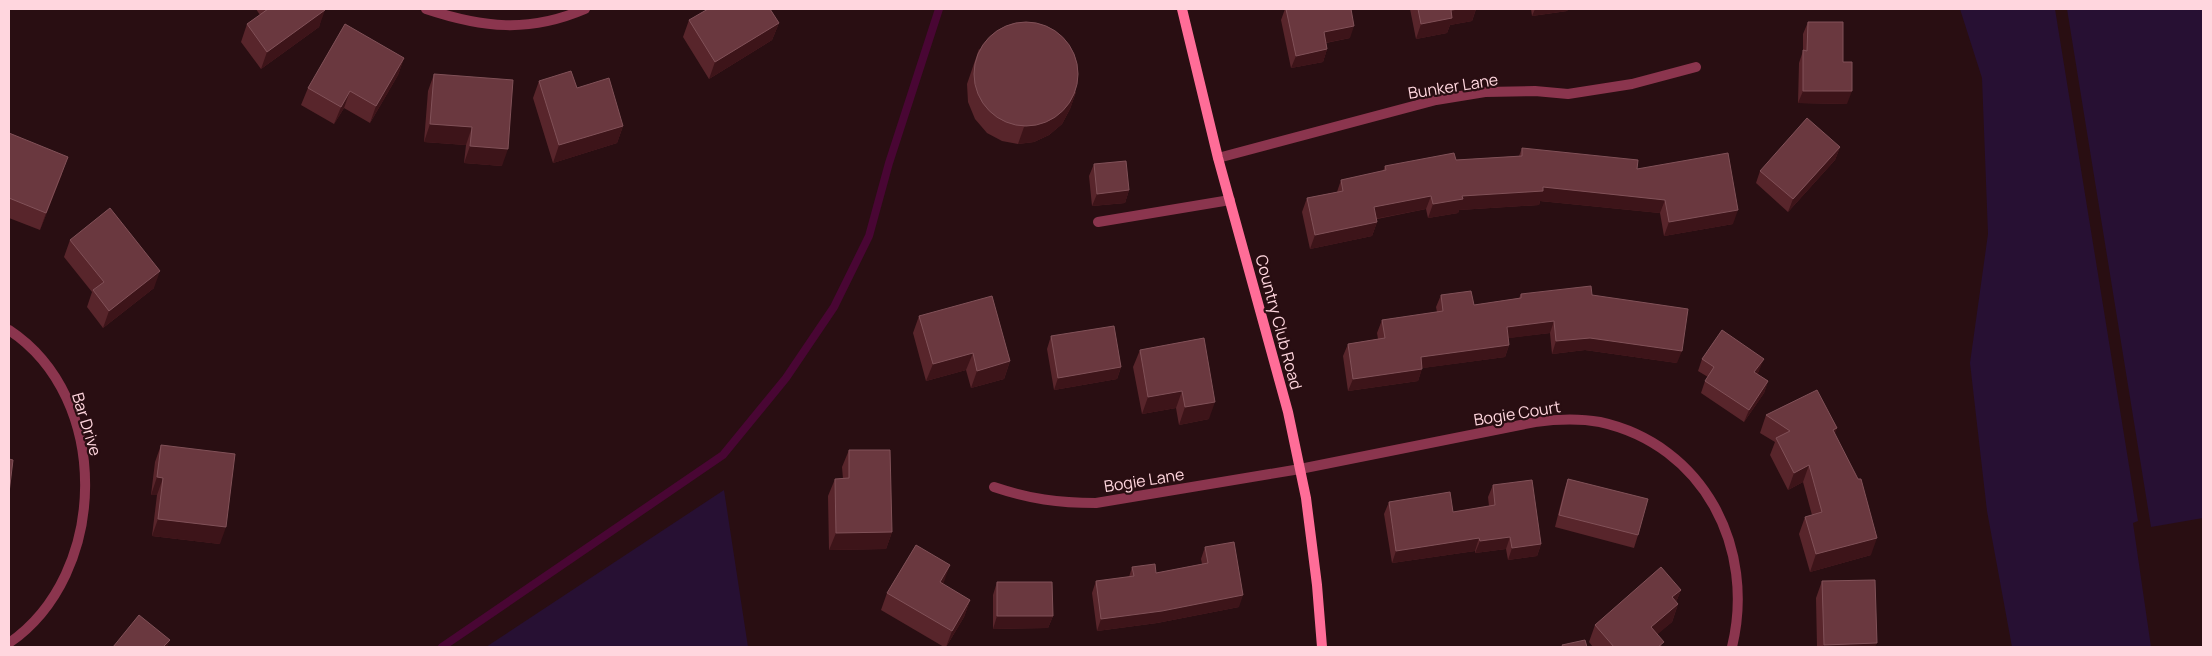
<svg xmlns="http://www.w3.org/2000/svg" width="2212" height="656" viewBox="0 0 2212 656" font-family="Manrope,sans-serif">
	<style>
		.green { fill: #271033 }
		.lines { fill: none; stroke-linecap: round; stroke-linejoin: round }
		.stream { stroke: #490634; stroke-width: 8 }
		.lane { stroke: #8b354e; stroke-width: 10 }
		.street { stroke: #8b354e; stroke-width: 10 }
		.secondary { stroke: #ff6d98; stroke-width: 10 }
		.wall { fill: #58252b }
		.shaded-wall { fill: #3d1419 }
		.building { fill: #6a383f; stroke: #815158 }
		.labels { text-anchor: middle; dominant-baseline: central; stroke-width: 4.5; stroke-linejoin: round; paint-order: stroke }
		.street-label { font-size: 16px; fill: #ffd6de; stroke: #290e12 }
	</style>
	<rect width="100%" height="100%" fill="#290e12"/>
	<path class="green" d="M 1960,9 L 2055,9 L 2138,521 L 2133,523 L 2151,647 L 2012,647 L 1987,511 L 1970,363 L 1988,234 L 1982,78 Z
		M 2067,9 L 2203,9 L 2203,518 L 2151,527 Z
		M 724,490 L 748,647 L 486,647 Z"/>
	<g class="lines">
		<path class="stream" d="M 442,647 L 723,455 L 786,378 L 834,307 L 869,236 L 889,163 L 939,9"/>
		<path class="lane" d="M 1098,222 L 1230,200"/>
		<path class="street" d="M 426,9 C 483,28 529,33 585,9
			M 1218,158 L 1436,100 L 1485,92 L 1535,91 L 1568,94 L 1632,84 L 1696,67
			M 9,330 C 112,398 109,574 9,643
			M 994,487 C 1030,499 1058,503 1096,503 L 1300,469 L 1535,422 C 1557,419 1578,418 1600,422 C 1704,445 1756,548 1732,647"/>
		<path class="secondary" d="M 1182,9 L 1218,158 L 1288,412 L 1306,498 L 1317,585 L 1322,647"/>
	</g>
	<path class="wall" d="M 256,9 L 324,9 L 319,27 L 261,69 L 241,42 L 247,24 L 260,15 Z
		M 1285,9 L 1351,9 L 1350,38 L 1326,43 L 1327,49 L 1323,62 L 1291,68 L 1281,20 Z
		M 1410,9 L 1476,9 L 1472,21 L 1450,25 L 1447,33 L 1416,39 Z
		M 1531,9 L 1568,9 L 1567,11 L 1532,16 Z
		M 689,20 L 779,23 L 772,40 L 709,79 L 683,37 Z
		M 1808,22 L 1843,62 L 1847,104 L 1798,103 L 1799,63 L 1803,51 L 1803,34 Z
		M 979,49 L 1076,92 L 1070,109 L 1062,124 L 1049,135 L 1034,142 L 1018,144 L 1002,141 L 987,133 L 975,119 L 968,102 L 967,84 Z
		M 404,58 L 398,75 L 370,123 L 344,108 L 334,124 L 301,105 L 308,88 Z
		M 434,74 L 502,166 L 464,163 L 466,145 L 424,142 L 428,91 Z
		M 539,81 L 577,88 L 623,126 L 617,143 L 553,163 L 533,98 Z
		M 9,133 L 62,174 L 40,230 L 9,218 Z
		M 1840,147 L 1835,160 L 1788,212 L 1756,183 L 1760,171 Z
		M 1522,148 L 1637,169 L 1733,224 L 1664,236 L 1660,213 L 1540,201 L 1539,205 L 1459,210 L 1458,213 L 1428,218 L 1426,209 L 1377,219 L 1377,222 L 1372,236 L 1310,249 L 1302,212 L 1307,198 L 1337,192 L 1341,180 L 1383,171 L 1385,166 L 1456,160 L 1519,156 Z
		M 1094,164 L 1129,190 L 1125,203 L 1092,206 L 1089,176 Z
		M 70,240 L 154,288 L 103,328 L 87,307 L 92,292 L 64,257 Z
		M 1521,294 L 1592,295 L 1677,363 L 1585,350 L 1552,354 L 1550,333 L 1508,338 L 1509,345 L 1505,357 L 1422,368 L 1418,381 L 1348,391 L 1343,356 L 1348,344 L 1378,339 L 1377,333 L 1382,320 L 1437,312 L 1436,307 L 1441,295 L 1474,305 L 1519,298 Z
		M 919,316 L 1010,361 L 1004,379 L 971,388 L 966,370 L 926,381 L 913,333 Z
		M 1051,336 L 1121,367 L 1117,379 L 1054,390 L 1047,349 Z
		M 1204,338 L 1209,419 L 1179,425 L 1176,408 L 1142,414 L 1133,367 L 1140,350 Z
		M 1702,359 L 1759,371 L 1757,374 L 1768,381 L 1764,393 L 1744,422 L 1701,393 L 1705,381 L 1708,377 L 1698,371 Z
		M 1766,415 L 1835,435 L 1871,555 L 1810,572 L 1799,534 L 1805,517 L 1812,515 L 1803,482 L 1788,490 L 1770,455 L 1775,442 L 1760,433 Z
		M 161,445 L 220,544 L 152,536 L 157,495 L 151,495 L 155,462 Z
		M 849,450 L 892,532 L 886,549 L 829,550 L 828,496 L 835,479 L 843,479 L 842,467 Z
		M 1568,479 L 1638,535 L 1634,548 L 1555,527 L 1564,491 Z
		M 1493,485 L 1541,544 L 1537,556 L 1508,560 L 1506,549 L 1475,553 L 1475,551 L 1392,563 L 1384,514 L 1389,502 L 1453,512 L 1489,506 L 1488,497 Z
		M 1205,547 L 1239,607 L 1157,623 L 1097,631 L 1092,593 L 1096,581 L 1129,577 L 1132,567 L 1156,573 L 1202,564 L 1201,559 Z
		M 1822,581 L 1875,647 L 1817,647 L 1816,598 Z
		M 944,582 L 942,584 L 970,600 L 964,617 L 946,647 L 944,647 L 881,610 L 887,593 Z
		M 997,582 L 1053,616 L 1048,628 L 993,629 L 993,595 Z
		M 1681,590 L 1676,602 L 1678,604 L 1672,622 L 1657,634 L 1662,647 L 1593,647 L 1589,642 L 1595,625 Z"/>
	<path class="shaded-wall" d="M 1459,9 L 1476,9 L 1472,21 L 1450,25 L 1447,33 L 1416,39 L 1421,24 L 1451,10 Z
		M 1535,9 L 1568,9 L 1567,11 L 1532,16 Z
		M 325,10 L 319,27 L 261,69 L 267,52 Z
		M 779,23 L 772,40 L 709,79 L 715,62 Z
		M 1354,26 L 1350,38 L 1319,44 L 1324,32 Z
		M 1327,49 L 1323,62 L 1291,68 L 1296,56 Z
		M 404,58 L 398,75 L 370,123 L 376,106 Z
		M 350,91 L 344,108 L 334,124 L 341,107 Z
		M 1803,91 L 1852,91 L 1847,104 L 1798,103 Z
		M 1076,92 L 1070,109 L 1062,124 L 1049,135 L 1034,142 L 1018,144 L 1024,127 Z
		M 430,124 L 472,127 L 466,145 L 424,142 Z
		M 623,126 L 617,143 L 553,163 L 559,145 Z
		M 470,146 L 508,149 L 502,166 L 464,163 Z
		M 1840,147 L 1835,160 L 1788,212 L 1793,199 Z
		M 68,157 L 62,174 L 40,230 L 46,213 Z
		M 1543,187 L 1665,200 L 1660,213 L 1540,201 L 1539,205 L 1459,210 L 1458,213 L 1428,218 L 1433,204 L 1462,196 Z
		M 1129,190 L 1125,203 L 1092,206 L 1097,194 Z
		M 1431,196 L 1426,209 L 1369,220 L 1374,207 Z
		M 1738,210 L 1733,224 L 1664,236 L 1669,222 Z
		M 1377,222 L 1372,236 L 1310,249 L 1315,235 Z
		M 160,271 L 154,288 L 103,328 L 109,311 Z
		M 1554,321 L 1550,333 L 1502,339 L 1507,327 Z
		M 1590,338 L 1682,351 L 1677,363 L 1585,350 L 1552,354 L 1556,341 Z
		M 1509,345 L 1505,357 L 1416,369 L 1421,357 Z
		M 973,353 L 966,370 L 926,381 L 933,364 Z
		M 1764,359 L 1759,371 L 1750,385 L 1754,372 Z
		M 1010,361 L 1004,379 L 971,388 L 977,371 Z
		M 1121,367 L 1117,379 L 1054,390 L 1058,378 Z
		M 1422,369 L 1418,381 L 1348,391 L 1353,379 Z
		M 1768,381 L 1764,393 L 1744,422 L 1749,410 Z
		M 1182,391 L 1176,408 L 1142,414 L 1148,397 Z
		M 1215,402 L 1209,419 L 1179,425 L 1185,407 Z
		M 1837,428 L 1831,445 L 1833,430 Z
		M 1809,465 L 1803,482 L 1788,490 L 1794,473 Z
		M 157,477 L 163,478 L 157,495 L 151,495 Z
		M 158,519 L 226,527 L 220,544 L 152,536 Z
		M 892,532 L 886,549 L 829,550 L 836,533 Z
		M 1510,537 L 1506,549 L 1475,553 L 1480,541 Z
		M 1479,538 L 1475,551 L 1392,563 L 1396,551 Z
		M 1877,538 L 1871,555 L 1810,572 L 1816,554 Z
		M 1541,544 L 1537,556 L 1508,560 L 1512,548 Z
		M 950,565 L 944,582 L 933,599 L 940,582 Z
		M 1681,590 L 1674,607 L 1672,597 Z
		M 1243,595 L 1239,607 L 1157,623 L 1097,631 L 1101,619 Z
		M 970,600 L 964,617 L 946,647 L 952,631 Z
		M 1678,604 L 1672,622 L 1645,645 L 1651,627 Z
		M 997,616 L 1053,616 L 1048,628 L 993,629 Z
		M 170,640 L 167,647 L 163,647 Z
		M 1877,643 L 1875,647 L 1823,647 L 1824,645 Z"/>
	<path class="building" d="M 268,9 L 324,9 L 325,10 L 267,52 L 247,24 Z
		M 708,9 L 770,9 L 779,23 L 715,62 L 689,20 Z
		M 1286,9 L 1351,9 L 1354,26 L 1324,32 L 1327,49 L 1296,56 Z
		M 1418,9 L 1459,9 L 1451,10 L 1452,18 L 1421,24 Z
		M974 74a52 52 0 1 1 104 0a52 52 0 1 1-104 0Z
		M 1808,22 L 1843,22 L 1843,62 L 1852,62 L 1852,91 L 1803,91 L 1803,50 L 1807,51 Z
		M 345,24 L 404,58 L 376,106 L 350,91 L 341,107 L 308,88 Z
		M 571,71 L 577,88 L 609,78 L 623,126 L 559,145 L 539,81 Z
		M 434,74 L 513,80 L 508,149 L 470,146 L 472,127 L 430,124 Z
		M 1807,118 L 1840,147 L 1793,199 L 1760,171 Z
		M 9,133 L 68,157 L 46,213 L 9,198 Z
		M 1522,148 L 1638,160 L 1637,169 L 1728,153 L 1738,210 L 1669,222 L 1665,200 L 1543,187 L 1543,191 L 1462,196 L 1463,199 L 1433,204 L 1431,196 L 1374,207 L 1377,222 L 1315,235 L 1307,198 L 1343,191 L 1341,180 L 1386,170 L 1385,166 L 1454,153 L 1456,160 L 1522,156 Z
		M 1126,161 L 1129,190 L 1097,194 L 1094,164 Z
		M 110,208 L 160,271 L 109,311 L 93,290 L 104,282 L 70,240 Z
		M 1591,286 L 1592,295 L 1688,309 L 1682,351 L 1590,338 L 1556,341 L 1554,321 L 1507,327 L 1509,345 L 1421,357 L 1422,369 L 1353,379 L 1348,344 L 1385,338 L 1382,320 L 1443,311 L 1441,295 L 1471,291 L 1474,305 L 1521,298 L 1521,294 Z
		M 992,296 L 1010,361 L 977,371 L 973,353 L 933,364 L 919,316 Z
		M 1114,326 L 1121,367 L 1058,378 L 1051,336 Z
		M 1722,330 L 1764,359 L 1754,372 L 1768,381 L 1749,410 L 1705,381 L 1714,367 L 1702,359 Z
		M 1204,338 L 1215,402 L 1185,407 L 1182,391 L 1148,397 L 1140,350 Z
		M 1817,390 L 1837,428 L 1833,430 L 1858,479 L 1861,479 L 1877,538 L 1816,554 L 1805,517 L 1822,512 L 1809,465 L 1794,473 L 1776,438 L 1790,431 L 1766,415 Z
		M 161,445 L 235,454 L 226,527 L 158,519 L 163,478 L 157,477 Z
		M 849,450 L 890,450 L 892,532 L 836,533 L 835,479 L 849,478 Z
		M 9,459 L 13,460 L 9,493 Z
		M 1568,479 L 1648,499 L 1638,535 L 1559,515 Z
		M 1532,480 L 1541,544 L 1512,548 L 1510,537 L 1480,541 L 1479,538 L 1396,551 L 1389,502 L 1450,492 L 1453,512 L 1495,505 L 1493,485 Z
		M 1234,542 L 1243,595 L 1162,611 L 1101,619 L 1096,581 L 1134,576 L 1132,567 L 1155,564 L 1156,573 L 1208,563 L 1205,547 Z
		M 916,545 L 950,565 L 940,582 L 970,600 L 952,631 L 887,593 Z
		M 1661,567 L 1681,590 L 1672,597 L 1678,604 L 1651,627 L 1664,642 L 1658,647 L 1614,647 L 1595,625 Z
		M 1875,580 L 1877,643 L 1824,645 L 1822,581 Z
		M 997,582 L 1052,582 L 1053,616 L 997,616 Z
		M 139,615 L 170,640 L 163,647 L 113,647 Z
		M 1585,640 L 1587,647 L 1563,647 L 1562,645 Z"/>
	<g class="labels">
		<g class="street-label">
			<text transform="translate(1453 86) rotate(-9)">Bunker Lane</text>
			<text transform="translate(1279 322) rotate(75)">Country Club Road</text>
			<text transform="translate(1517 413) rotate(-9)">Bogie Court</text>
			<text transform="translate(87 424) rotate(73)">Bar Drive</text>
			<text transform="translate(1144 480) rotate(-9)">Bogie Lane</text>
		</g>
	</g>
	<rect width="2212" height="656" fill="none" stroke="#ffd6de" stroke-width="20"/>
</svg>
